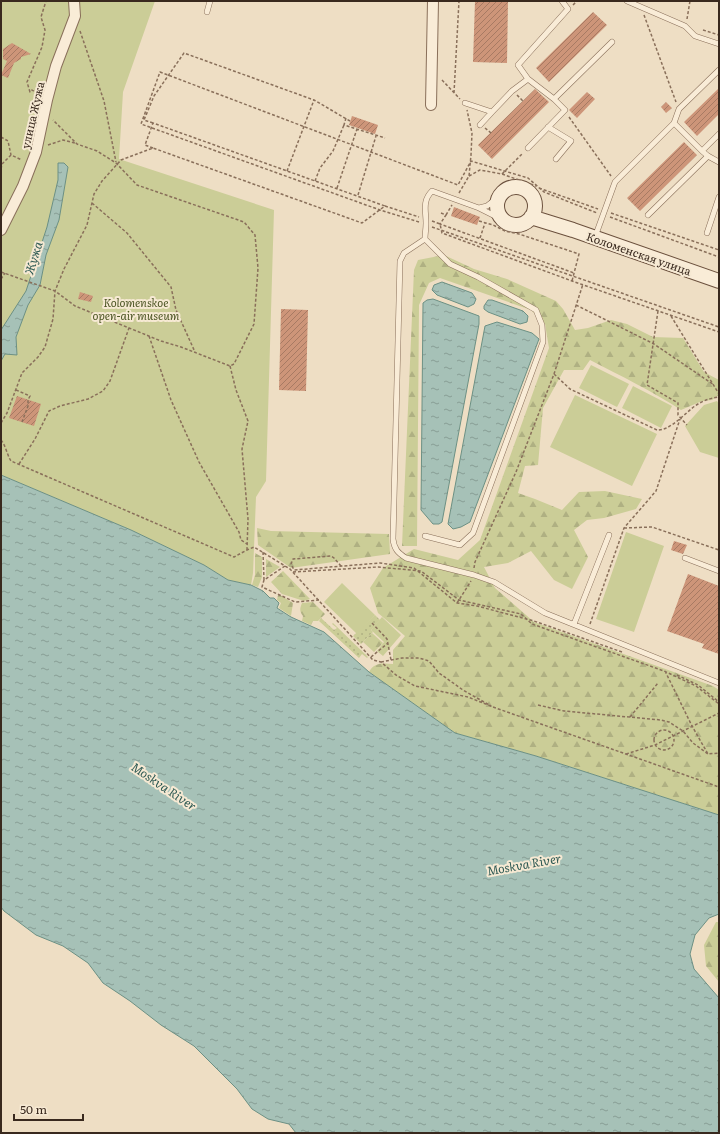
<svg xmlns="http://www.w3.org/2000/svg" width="720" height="1134" viewBox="0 0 720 1134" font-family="Literata,serif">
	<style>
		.grass { fill: url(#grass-dots) }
		.forest { fill: url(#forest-firs) }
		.park { fill: #cbcd97 }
		.water { fill: url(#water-ripples); stroke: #6c9084 }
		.building { fill: url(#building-hatch) }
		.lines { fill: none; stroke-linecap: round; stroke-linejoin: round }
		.lane-casing { stroke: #896f5a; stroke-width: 6 }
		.street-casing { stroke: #896f5a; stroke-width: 12 }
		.secondary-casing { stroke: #6b503d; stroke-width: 16 }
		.path { stroke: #896f5a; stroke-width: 1.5; stroke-dasharray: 3 2; stroke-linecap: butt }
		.lane { stroke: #f9ecd7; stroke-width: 5 }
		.street { stroke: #f9ecd7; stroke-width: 10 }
		.secondary { stroke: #f9ecd7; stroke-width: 14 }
		.labels { text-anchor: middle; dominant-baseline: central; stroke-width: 4; stroke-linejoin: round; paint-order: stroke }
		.street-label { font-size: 11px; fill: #39291e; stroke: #f6e9d3 }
		.park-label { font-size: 11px; font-style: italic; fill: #4d5625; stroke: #f6e9d3 }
		.water-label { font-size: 12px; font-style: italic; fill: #2d5953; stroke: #f6e9d3 }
	</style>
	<defs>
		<pattern id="grass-dots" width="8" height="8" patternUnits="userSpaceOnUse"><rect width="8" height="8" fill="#cbcd97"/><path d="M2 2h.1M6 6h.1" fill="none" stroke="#afb082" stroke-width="1.8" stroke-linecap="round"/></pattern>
		<pattern id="forest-firs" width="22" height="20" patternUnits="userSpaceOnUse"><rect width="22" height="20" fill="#cbcd97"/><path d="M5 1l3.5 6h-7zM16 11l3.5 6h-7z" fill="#afb082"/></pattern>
		<pattern id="water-ripples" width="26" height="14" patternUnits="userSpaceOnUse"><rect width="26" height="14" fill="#a6c1b7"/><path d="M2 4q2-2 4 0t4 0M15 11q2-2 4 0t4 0" fill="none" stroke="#889d94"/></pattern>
		<pattern id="building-hatch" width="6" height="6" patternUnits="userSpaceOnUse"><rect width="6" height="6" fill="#cd9579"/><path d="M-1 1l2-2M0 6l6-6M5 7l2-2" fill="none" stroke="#a77a63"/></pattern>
	</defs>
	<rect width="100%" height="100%" fill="#eedec4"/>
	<path class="grass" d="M 375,615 L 380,620 L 371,630 L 373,632 L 361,644 L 353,636 Z
		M 321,618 L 334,630 L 337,628 L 332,624 L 333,623 L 368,657 L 367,658 L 362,654 L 359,658 L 319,621 Z"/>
	<path class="forest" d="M 444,255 L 474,269 L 507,279 L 556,301 L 563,309 L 575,330 L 588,328 L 611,320 L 627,324 L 653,337 L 683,338 L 704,372 L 719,380 L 719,395 L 712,400 L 702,401 L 681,410 C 652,391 621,376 590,360 L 583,370 L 564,370 L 543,408 L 538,465 L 525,466 L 518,493 L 535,499 L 562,510 L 579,492 L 605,491 L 642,499 L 636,509 L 604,518 L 587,520 L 574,530 L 588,557 L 572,589 L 554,580 L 531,551 L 508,563 L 484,567 L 495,588 L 534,622 L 713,686 L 719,690 L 719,815 L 536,756 L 455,733 L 369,672 C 374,662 383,663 393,664 L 393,650 L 405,636 L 378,613 L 370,588 L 383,568 L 414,549 L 458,560 L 480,540 L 549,348 L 545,324 L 531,310 L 440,278 L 429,283 L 419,305 L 417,546 L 402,546 L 414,270 L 418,260 Z
		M 257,528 L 271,531 L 389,534 L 390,554 L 291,568 L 258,545 Z
		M 255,553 L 262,557 L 262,577 L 258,587 L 252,585 L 255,575 Z
		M 266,559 L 280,567 L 266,577 Z
		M 283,571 L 310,599 L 304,601 L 282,594 L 271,582 Z
		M 278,595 L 280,595 L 293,603 L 291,616 L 279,608 L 281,603 L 277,600 Z
		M 313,602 L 325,614 L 318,621 L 313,621 L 311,625 L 302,621 L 303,616 C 299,611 300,608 302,603 Z
		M 372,633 L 383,643 L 374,652 L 363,642 Z
		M 716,922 L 719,922 L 719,982 L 706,966 L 704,945 Z"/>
	<path class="park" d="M 1,1 L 155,1 L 123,92 L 119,159 L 274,210 L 266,481 L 256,497 L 253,573 L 251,585 L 228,580 L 204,565 L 131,530 L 1,475 Z
		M 591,365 L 629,384 L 617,407 L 579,388 Z
		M 633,386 L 672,406 L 661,428 L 622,408 Z
		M 575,395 L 657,434 L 632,486 L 550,447 Z
		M 717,401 L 719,404 L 719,458 L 700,452 L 685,426 L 704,405 Z
		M 626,532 L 664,546 L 634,632 L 596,619 Z
		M 342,583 L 375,615 L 357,634 L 324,602 Z
		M 382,617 L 401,635 L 383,656 L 377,651 L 384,642 L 371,630 Z"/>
	<path class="water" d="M 58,163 L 64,163 L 68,167 L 59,220 L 46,255 L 40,285 L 28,305 L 16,337 L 17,355 L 5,354 L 1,361 L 1,330 L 26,291 L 47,227 L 58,180 Z
		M 442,282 L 472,293 L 476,299 L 474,304 L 468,307 L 437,295 L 432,290 L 434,285 Z
		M 433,299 L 479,316 L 479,324 L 442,522 L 439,524 L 433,524 L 421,510 L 423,303 L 427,300 Z
		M 488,300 L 492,300 L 523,311 L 528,316 L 527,322 L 520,324 L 488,312 L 484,309 L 484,306 Z
		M 497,322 L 532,333 L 539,339 L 470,522 L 461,527 L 453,529 L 448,524 L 485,326 Z
		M 1,475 L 131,530 L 204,565 L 228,580 L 251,585 L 263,591 L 270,598 L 274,598 L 279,603 L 277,608 L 291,617 L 324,632 L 369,672 L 455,733 L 536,756 L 719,815 L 719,914 L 709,918 L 695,935 L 690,954 L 694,969 L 719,998 L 719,1133 L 296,1133 L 289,1124 L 268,1119 L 252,1109 L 237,1089 L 194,1046 L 161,1025 L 130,1001 L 103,983 L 88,963 L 63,946 L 36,935 L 4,911 L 1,907 Z"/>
	<path class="building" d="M 475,1 L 508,1 L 507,63 L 473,62 Z
		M 593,12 L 607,25 L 549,82 L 536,68 Z
		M 12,43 L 31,54 L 21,57 L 21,59 L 14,63 L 8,78 L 1,75 L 7,61 L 3,59 L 3,49 Z
		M 719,88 L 719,114 L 697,136 L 684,122 Z
		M 535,89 L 549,102 L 492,159 L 478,145 Z
		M 587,92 L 595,99 L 577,118 L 569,110 Z
		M 666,102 L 672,108 L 666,113 L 661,107 Z
		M 352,116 L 378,125 L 375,134 L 349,125 Z
		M 684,142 L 697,155 L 640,211 L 627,198 Z
		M 454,207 L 480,217 L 477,225 L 451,216 Z
		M 80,292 L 93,296 L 91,302 L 78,299 Z
		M 281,309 L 308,310 L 306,391 L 279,390 Z
		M 17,396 L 41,404 L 34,426 L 9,418 Z
		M 674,541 L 687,545 L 683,554 L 671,550 Z
		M 688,574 L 719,586 L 719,654 L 702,648 L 704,644 L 667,631 Z"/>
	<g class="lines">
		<defs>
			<path id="lane" d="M 627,1 L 685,26 L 695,36 L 719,44
				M 207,12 L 210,1
				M 528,79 L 554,99 L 612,42
				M 465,103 L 492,112 L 512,91 L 528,79 L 518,65 L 568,9 L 562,1
				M 674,123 L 702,151 L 719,134
				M 480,125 L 492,112
				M 548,127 L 571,141 L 556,159
				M 528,148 L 565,110 L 554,99
				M 708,156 L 719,162
				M 479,208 L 487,206 L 500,196
				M 648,215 L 708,156 L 702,151
				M 707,233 L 719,197
				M 595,237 L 615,182 L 674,123 L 679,109 L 719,70
				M 425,239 C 425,234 426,229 426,223 C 426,211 422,201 432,191 L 479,208 L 505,221
				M 425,536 L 460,545 L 473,533 L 543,342 L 542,325 L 536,310 L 478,277 L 450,264 L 425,239 L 404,253 L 400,261 L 393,539 C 394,549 398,553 406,558 L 474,575 L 494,582 L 545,613 L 719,683
				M 685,558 L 719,571
				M 574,624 L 609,535"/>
			<path id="street" d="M 431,105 L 433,1
				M 1,230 L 23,186 L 36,152 L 47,100 L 56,66 L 75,16 L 74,1"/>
			<path id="secondary" d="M497 206a19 19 0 1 1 38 0a19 19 0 1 1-38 0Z
				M 531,217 L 573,230 L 719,281"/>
		</defs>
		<use href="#lane" class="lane-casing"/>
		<use href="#street" class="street-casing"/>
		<use href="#secondary" class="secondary-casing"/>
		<path class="path" d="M 573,5 L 577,1
			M 644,15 L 676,102
			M 687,19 L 690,1
			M 703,30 L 719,35
			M 80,31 L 104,101 L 116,162
			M 442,80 L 460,99
			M 454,93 L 459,1
			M 38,94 L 32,90 L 30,92 L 27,82 L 42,47 L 45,30 L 41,17 L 46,1
			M 517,95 L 523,101
			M 569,117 L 611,176
			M 346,118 L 344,125 L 385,138
			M 153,123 L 144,120 L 154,96 L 184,53 L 314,100 L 350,121
			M 485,128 L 491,133
			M 1,137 L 8,141 L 11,155
			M 48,145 L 63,140 L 75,143
			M 153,148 L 145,145 L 153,123 L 385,206
			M 1,169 L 2,164 L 11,155 L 22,160
			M 287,171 L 314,100
			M 502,174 L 523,153
			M 469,176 L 480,170 L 502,174 L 536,186
			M 315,181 L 320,168 L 333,151 L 344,125
			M 337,188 L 357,129
			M 539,188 L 598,209
			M 459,193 L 469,176 L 471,155 L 472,133 L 467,110
			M 358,195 L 376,136
			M 92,203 L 127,233 L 171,287 L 176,310 L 195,352
			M 441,213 L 446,215 L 440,224 L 574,273
			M 611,213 L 719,250
			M 446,215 L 452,205
			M 610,217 L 719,257
			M 432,221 L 440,224 L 442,233 L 572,281 L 719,332
			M 479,221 L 493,225 L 505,231 L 519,234 L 579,254 L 572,281
			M 419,222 L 380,210 L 141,124 L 160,72 L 458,185 L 471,161 L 528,178 L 544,192 L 597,213
			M 432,227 L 719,327
			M 480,238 L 485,223
			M 1,272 L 55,291 L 75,306 L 161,341 L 181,347 L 230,366 L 234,364 L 254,324 L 258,268 L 255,235 L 244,222 L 137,185 L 116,163 L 97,151 L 77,144 L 53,120
			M 1,279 L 5,273
			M 576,305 L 654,344 L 714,385
			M 658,311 L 647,385 L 678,403 L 678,415 L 687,425
			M 671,316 L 719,394
			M 149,336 L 171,400 L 199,462 L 239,532 L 241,540 L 247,544
			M 230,366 L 236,390 L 248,421 L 242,449 L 248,519 L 247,550
			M 554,374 L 570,389 L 657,430 C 670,431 685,413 695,406 C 702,401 710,398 719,397
			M 16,390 L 30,396 L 28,400 L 28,406 L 22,422
			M 1,423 L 7,413 L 22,373 L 38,357 L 45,347 L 53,319 L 55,291 L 64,269 L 87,225 L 94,194 L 102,181 L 121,160 L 153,148 L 362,223 L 385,206 L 419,217
			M 1,440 C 6,446 7,455 11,461 L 234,557 L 247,550 L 254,547 L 290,569 L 373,660 L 381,662 L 396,675 L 415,686 L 468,697 L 493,707 L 719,787
			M 19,464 L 35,439 L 49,411 L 60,406 L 88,399 L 103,391 L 110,381 L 129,328
			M 624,528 L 652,527 L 719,550
			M 263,552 L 264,580
			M 285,566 L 264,580 L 262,587 L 295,602 L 319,600
			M 341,566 L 334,558 L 331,556 L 293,559 L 291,564 L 294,570 L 380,563 L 414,568 L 457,603 L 477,606 L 534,621 L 622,652
			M 474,568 L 475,562 L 516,472 L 554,374 L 583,284
			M 293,572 L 378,567 L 421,571 L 459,600 L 521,614 L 532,624 L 664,671 L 696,686 L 719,704
			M 457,603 L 471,581
			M 372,623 L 387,639 L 391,660
			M 590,624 L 624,528 L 656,491 L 680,419
			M 371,657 L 388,643
			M 381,662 L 402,658 L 419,658 L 429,661 L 439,673 L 463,690 L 491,706
			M 665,671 L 692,726 L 708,754 L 719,753
			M 677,675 L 698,685 L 719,702
			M 538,705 L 564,711 L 661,720 L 669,722 L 683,731 L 693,743 L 708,754
			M 630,717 L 658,683
			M654 740a10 10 0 1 1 20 0a10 10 0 1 1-20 0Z
			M 626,754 L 655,745 L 719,713"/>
		<use href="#lane" class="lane"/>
		<use href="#street" class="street"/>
		<use href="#secondary" class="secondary"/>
	</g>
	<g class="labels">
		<g class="street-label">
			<text transform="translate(32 115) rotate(-77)">улица Жужа</text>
			<text transform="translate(639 253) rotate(19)">Коломенская улица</text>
		</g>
		<g class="park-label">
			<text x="136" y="302">Kolomenskoe<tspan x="136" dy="13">open-air museum</tspan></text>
		</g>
		<g class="water-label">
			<text transform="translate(33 258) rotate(-73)">Жужа</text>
			<text transform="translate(164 786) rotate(34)">Moskva River</text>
			<text transform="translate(524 864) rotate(-10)">Moskva River</text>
		</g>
	</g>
	<rect width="720" height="1134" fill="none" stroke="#39291e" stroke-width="4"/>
	<path d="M14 1114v6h69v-6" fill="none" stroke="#39291e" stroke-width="2"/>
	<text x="20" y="1114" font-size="12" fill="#39291e" stroke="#f6e9d3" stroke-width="3" paint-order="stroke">50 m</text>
</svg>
